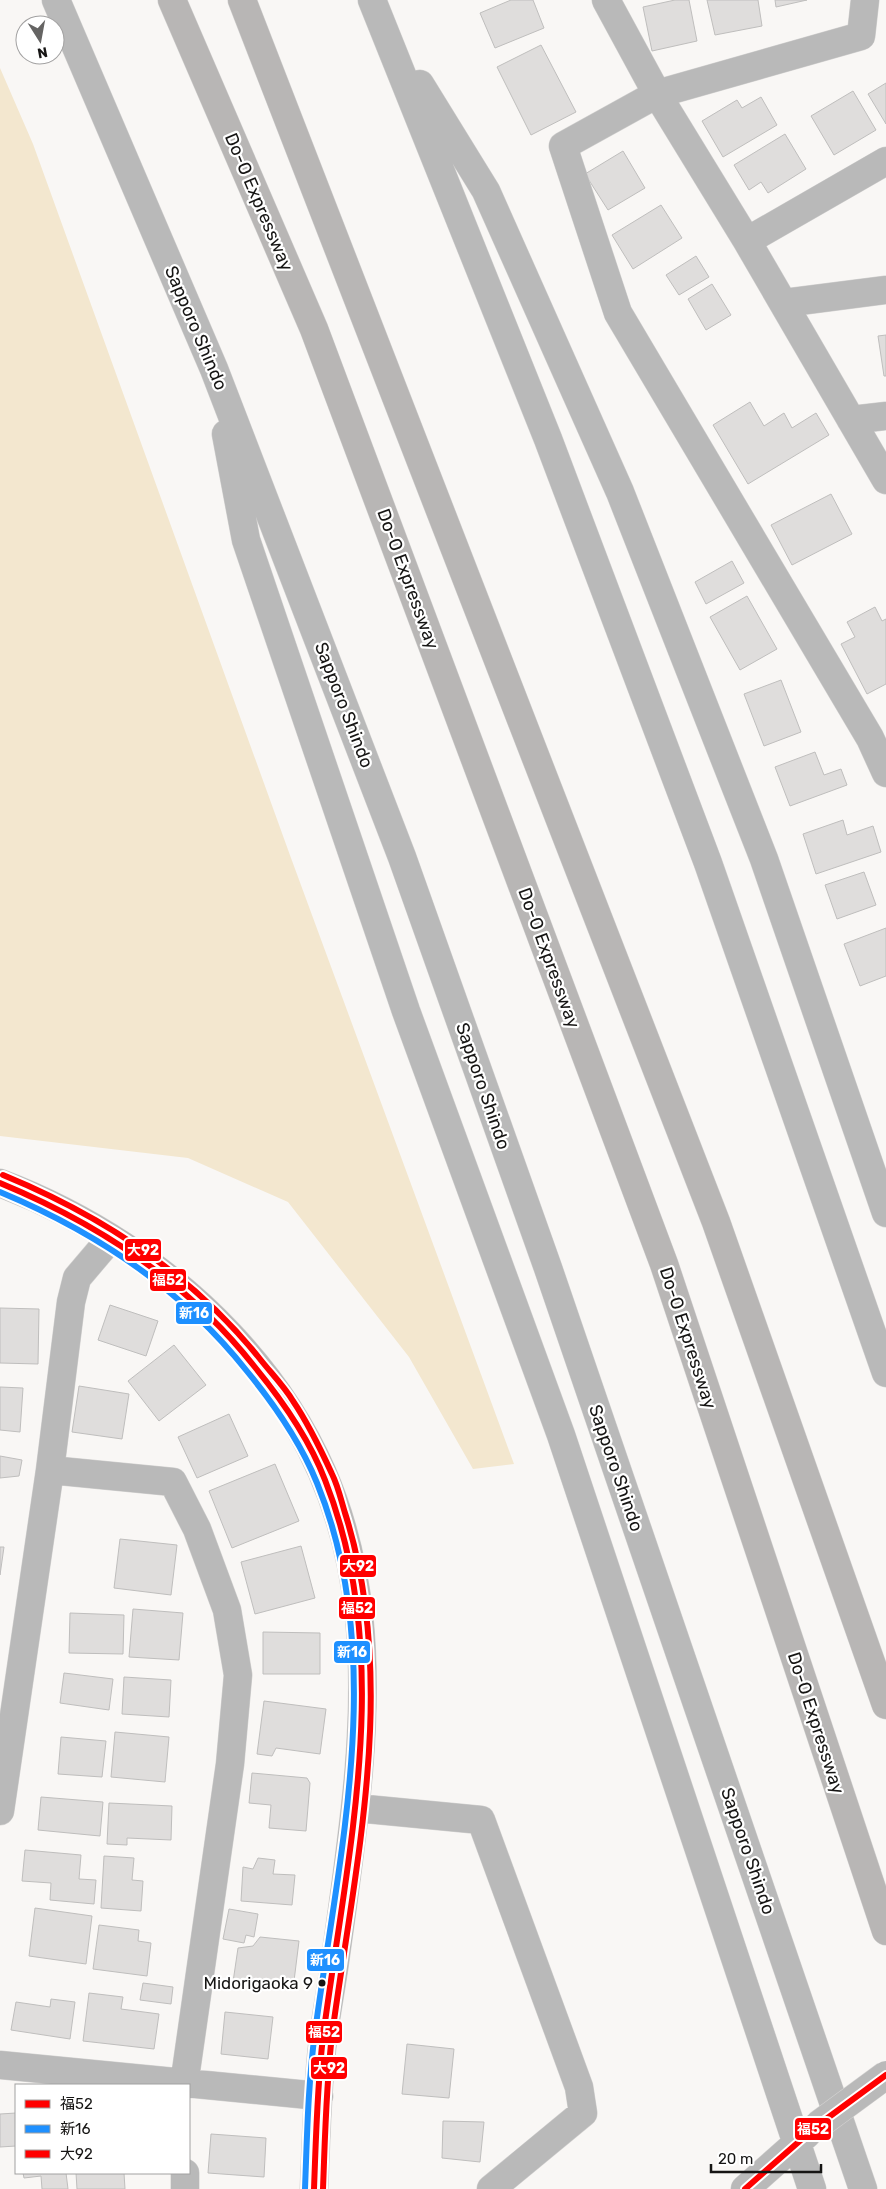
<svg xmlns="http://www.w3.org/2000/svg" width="886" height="2189" viewBox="0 0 886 2189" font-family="Rubik,'Noto Sans JP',sans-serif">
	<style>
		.green { fill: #f3e7cf }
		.building { fill: #dfdddc; stroke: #bfbebd }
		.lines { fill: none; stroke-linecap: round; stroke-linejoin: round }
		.minor-casing { stroke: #d4d3d2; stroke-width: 29 }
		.highway-casing { stroke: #d4d3d2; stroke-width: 29 }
		.minor { stroke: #b9b9b9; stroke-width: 28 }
		.highway { stroke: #b8b6b5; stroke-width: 28 }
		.minor-bridge-casing { stroke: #d4d3d2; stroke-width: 29; stroke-linecap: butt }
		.minor-bridge { stroke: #b9b9b9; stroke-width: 28 }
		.bus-1-casing { stroke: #fff; stroke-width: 10 }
		.bus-2-casing { stroke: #fff; stroke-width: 10 }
		.bus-3-casing { stroke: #fff; stroke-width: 10 }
		.bus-1 { stroke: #f00; stroke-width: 6 }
		.bus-2 { stroke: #1e90ff; stroke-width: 6 }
		.bus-3 { stroke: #f00; stroke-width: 6 }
		.bus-dot { fill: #161514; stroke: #fff; stroke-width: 2 }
		.labels { text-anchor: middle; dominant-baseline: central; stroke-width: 4.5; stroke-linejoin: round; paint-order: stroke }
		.bus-label { font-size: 17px; fill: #161514; stroke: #fff; text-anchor: end }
		.street-label { font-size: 18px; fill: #161514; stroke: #fff }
		.line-badge { stroke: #fff; stroke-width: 2 }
		.badge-label { font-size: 14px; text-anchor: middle; font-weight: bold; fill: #fff }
	</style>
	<rect width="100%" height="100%" fill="#f9f7f5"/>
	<path class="green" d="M 0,68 L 33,144 L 291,858 L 514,1464 L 473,1469 L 409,1357 L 288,1202 L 188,1158 L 0,1136 Z"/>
	<path class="building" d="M 511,0 L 533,0 L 544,28 L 495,48 L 480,13 Z
		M 675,0 L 689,0 L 697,41 L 652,51 L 643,7 Z
		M 707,0 L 758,0 L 762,26 L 715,35 Z
		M 775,0 L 807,0 L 776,7 Z
		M 541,45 L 576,112 L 531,135 L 497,67 Z
		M 886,83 L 886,124 L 868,94 Z
		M 853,91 L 876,130 L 834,155 L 811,116 Z
		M 761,97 L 777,125 L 723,157 L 702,121 L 737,100 L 742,108 Z
		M 785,134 L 806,169 L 768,193 L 761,182 L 749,190 L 734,165 Z
		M 623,151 L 645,188 L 608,210 L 585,174 Z
		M 661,205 L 682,238 L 633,269 L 612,235 Z
		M 696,256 L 709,277 L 679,295 L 666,275 Z
		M 712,284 L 731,315 L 706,330 L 688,299 Z
		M 886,335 L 886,376 L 884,376 L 878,336 Z
		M 750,402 L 764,426 L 784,413 L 792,428 L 816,413 L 829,435 L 748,484 L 713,425 Z
		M 831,494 L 852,534 L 792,565 L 771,525 Z
		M 732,561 L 744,583 L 706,604 L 695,582 Z
		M 747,596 L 777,649 L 740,670 L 710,617 Z
		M 875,607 L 882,621 L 886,619 L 886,684 L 867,694 L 841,644 L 855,637 L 847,622 Z
		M 781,680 L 801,732 L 764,746 L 744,694 Z
		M 815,752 L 824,775 L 841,769 L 847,785 L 790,806 L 775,767 Z
		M 843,820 L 847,835 L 873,826 L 881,852 L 816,874 L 803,834 Z
		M 864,872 L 876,905 L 837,919 L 825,885 Z
		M 886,928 L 886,976 L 860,986 L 844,944 Z
		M 110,1305 L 158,1321 L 146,1356 L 98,1340 Z
		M 0,1308 L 39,1309 L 38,1364 L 0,1363 Z
		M 174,1345 L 206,1385 L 159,1421 L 128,1381 Z
		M 79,1386 L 129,1394 L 122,1439 L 72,1432 Z
		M 0,1387 L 23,1388 L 20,1432 L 0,1430 Z
		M 229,1414 L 248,1456 L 197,1478 L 178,1437 Z
		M 0,1456 L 22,1460 L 19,1476 L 0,1478 Z
		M 275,1464 L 299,1521 L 232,1548 L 209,1491 Z
		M 120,1539 L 177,1545 L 171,1595 L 114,1588 Z
		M 301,1546 L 315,1598 L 255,1614 L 241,1562 Z
		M 0,1547 L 4,1547 L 0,1575 Z
		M 133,1609 L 183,1613 L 179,1660 L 129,1657 Z
		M 70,1613 L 124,1615 L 123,1654 L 69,1653 Z
		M 263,1632 L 320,1633 L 320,1674 L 263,1674 Z
		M 64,1673 L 113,1679 L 109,1710 L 60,1703 Z
		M 124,1677 L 171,1680 L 169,1717 L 122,1714 Z
		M 264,1701 L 326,1709 L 320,1754 L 276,1748 L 272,1756 L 257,1754 Z
		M 115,1732 L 169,1737 L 165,1782 L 111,1777 Z
		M 61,1737 L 106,1741 L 102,1777 L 58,1774 Z
		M 252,1773 L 307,1778 L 310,1783 L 306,1831 L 269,1828 L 271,1805 L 249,1803 Z
		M 41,1797 L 103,1802 L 100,1836 L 38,1830 Z
		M 109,1803 L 172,1806 L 171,1840 L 127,1838 L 127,1845 L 107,1844 Z
		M 25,1850 L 81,1855 L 79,1879 L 96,1880 L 94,1904 L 50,1900 L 51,1883 L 22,1881 Z
		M 104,1856 L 134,1858 L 132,1880 L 143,1881 L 141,1911 L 101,1908 Z
		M 258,1858 L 275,1860 L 273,1874 L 295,1875 L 292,1905 L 241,1901 L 243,1867 L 253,1869 Z
		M 35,1908 L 92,1916 L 86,1964 L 29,1956 Z
		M 229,1909 L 258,1914 L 254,1937 L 246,1935 L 244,1943 L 223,1939 Z
		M 99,1925 L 139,1930 L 138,1941 L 151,1943 L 147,1976 L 93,1969 Z
		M 260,1937 L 299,1941 L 293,1989 L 233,1982 L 238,1948 L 253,1946 Z
		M 143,1983 L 173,1987 L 171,2004 L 140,2000 Z
		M 89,1993 L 123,1997 L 121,2009 L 159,2014 L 154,2049 L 83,2041 Z
		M 51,1999 L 75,2002 L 70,2039 L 11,2030 L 16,2002 L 50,2007 Z
		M 225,2012 L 273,2017 L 268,2059 L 221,2054 Z
		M 407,2044 L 454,2049 L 449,2098 L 402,2094 Z
		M 16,2113 L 16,2146 L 0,2147 L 0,2114 Z
		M 443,2121 L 484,2122 L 480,2162 L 442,2158 Z
		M 211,2134 L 266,2138 L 264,2177 L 208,2173 Z
		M 23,2173 L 66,2173 L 68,2189 L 42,2189 L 41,2176 L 24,2178 Z
		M 76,2173 L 124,2173 L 125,2189 L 77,2189 Z"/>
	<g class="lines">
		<defs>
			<path id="minor" d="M 56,0 L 214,369 L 402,857 L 548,1268 L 863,2189
				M 372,0 L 548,439 L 708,863 L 886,1373
				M 606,0 L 657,94 L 747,241 L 886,480
				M 865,0 L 861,36 L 657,94 L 563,146 L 618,313 L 870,738 L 886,773
				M 420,84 L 486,191 L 620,492 L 764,859 L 886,1213
				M 747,241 L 886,161
				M 784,303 L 886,290
				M 851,420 L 886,416
				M 226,434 L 246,540 L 406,1011 L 561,1435 L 812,2189
				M 0,1183 C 85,1215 167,1268 229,1334 C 406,1521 367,1730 335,1961 C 331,1990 325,2019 322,2048 C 317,2095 316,2142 314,2189
				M 50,1470 L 173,1482 L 197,1529 L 227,1610 L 238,1675 L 230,1764 L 184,2085
				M 356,1808 L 481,1820 L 579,2087 L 583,2113 L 491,2189
				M 0,1811 L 50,1470 L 71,1302 L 77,1278 L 111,1238
				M 0,2065 L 319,2096
				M 185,2173 L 185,2189
				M 745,2189 L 807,2134"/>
			<path id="highway" d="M 172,0 L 314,329 L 664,1264 L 886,1931
				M 242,0 L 716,1222 L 886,1705"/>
		</defs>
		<use href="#minor" class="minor-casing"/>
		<use href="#highway" class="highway-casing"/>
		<use href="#minor" class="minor"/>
		<use href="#highway" class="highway"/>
		<defs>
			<path id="minor-bridge" d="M 818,2125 L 886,2075"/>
		</defs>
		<use href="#minor-bridge" class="minor-bridge-casing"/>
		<use href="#minor-bridge" class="minor-bridge"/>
		<defs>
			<path id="bus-1" d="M 0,1183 C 99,1224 187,1281 254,1366 C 282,1400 309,1438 325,1480 C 396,1659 347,1853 323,2037 C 317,2087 316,2138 314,2189
				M 745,2189 L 818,2125 L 886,2075"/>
			<path id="bus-2" d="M 0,1192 C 96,1232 181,1288 246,1370 C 274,1404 300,1441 317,1483 C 388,1657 339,1853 315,2032 C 308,2084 307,2137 305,2189"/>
			<path id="bus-3" d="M 3,1175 C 103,1216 192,1274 260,1359 C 271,1373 284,1386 293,1401 C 308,1423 321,1450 332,1474 C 338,1486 341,1500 345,1513 C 399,1683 355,1864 332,2035 C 326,2086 325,2138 323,2189"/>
		</defs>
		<use href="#bus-1" class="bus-1-casing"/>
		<use href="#bus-2" class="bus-2-casing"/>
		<use href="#bus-3" class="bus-3-casing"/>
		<use href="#bus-1" class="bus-1"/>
		<use href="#bus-2" class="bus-2"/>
		<use href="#bus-3" class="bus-3"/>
	</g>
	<circle class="bus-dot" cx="322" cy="1983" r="4.5"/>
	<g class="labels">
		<g class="bus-label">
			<text x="313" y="1983">Midorigaoka 9</text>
		</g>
		<g class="street-label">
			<text transform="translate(259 202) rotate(67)">Do-O Expressway</text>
			<text transform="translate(196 328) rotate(67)">Sapporo Shindo</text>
			<text transform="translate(408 579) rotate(70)">Do-O Expressway</text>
			<text transform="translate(344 705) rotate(69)">Sapporo Shindo</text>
			<text transform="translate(549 958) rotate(70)">Do-O Expressway</text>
			<text transform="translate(483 1086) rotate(71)">Sapporo Shindo</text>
			<text transform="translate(688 1338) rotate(72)">Do-O Expressway</text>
			<text transform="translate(616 1468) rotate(71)">Sapporo Shindo</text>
			<text transform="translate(816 1723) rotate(72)">Do-O Expressway</text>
			<text transform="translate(748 1851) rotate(71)">Sapporo Shindo</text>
		</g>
	</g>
	<g class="line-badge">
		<rect x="124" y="1238" width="38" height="24" rx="5" fill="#f00"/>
		<rect x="149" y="1268" width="38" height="24" rx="5" fill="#f00"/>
		<rect x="175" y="1301" width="38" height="24" rx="5" fill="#1e90ff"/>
		<rect x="339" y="1554" width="38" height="24" rx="5" fill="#f00"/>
		<rect x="338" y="1596" width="38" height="24" rx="5" fill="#f00"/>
		<rect x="333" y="1640" width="38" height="24" rx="5" fill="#1e90ff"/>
		<rect x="306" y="1948" width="39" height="24" rx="5" fill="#1e90ff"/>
		<rect x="305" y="2020" width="38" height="24" rx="5" fill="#f00"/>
		<rect x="310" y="2056" width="38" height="24" rx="5" fill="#f00"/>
		<rect x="794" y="2117" width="38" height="24" rx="5" fill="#f00"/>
	</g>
	<g class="badge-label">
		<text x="143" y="1255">大92</text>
		<text x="168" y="1285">福52</text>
		<text x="194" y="1318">新16</text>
		<text x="358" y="1571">大92</text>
		<text x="357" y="1613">福52</text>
		<text x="352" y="1657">新16</text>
		<text x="325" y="1965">新16</text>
		<text x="324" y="2037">福52</text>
		<text x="329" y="2073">大92</text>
		<text x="813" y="2134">福52</text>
	</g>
	<rect x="15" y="2084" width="175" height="90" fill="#ffffff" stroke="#a2a1a1"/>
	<rect x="25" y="2100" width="25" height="8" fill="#ff0000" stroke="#a2a1a1"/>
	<text x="60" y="2109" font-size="15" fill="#161514">福52</text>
	<rect x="25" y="2125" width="25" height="8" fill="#1e90ff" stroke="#a2a1a1"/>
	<text x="60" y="2134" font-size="15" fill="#161514">新16</text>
	<rect x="25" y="2150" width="25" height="8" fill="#ff0000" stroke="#a2a1a1"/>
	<text x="60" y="2159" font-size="15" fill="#161514">大92</text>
	<g transform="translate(40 40) rotate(169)"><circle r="24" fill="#ffffff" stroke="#a2a1a1"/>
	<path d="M0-4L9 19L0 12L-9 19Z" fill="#656463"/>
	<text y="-8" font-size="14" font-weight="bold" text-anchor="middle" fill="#161514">N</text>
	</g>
	<path d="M711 2164v8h110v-8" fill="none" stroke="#161514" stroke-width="2.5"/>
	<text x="718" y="2164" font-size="15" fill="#161514" stroke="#ffffff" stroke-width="4" paint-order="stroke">20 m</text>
</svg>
